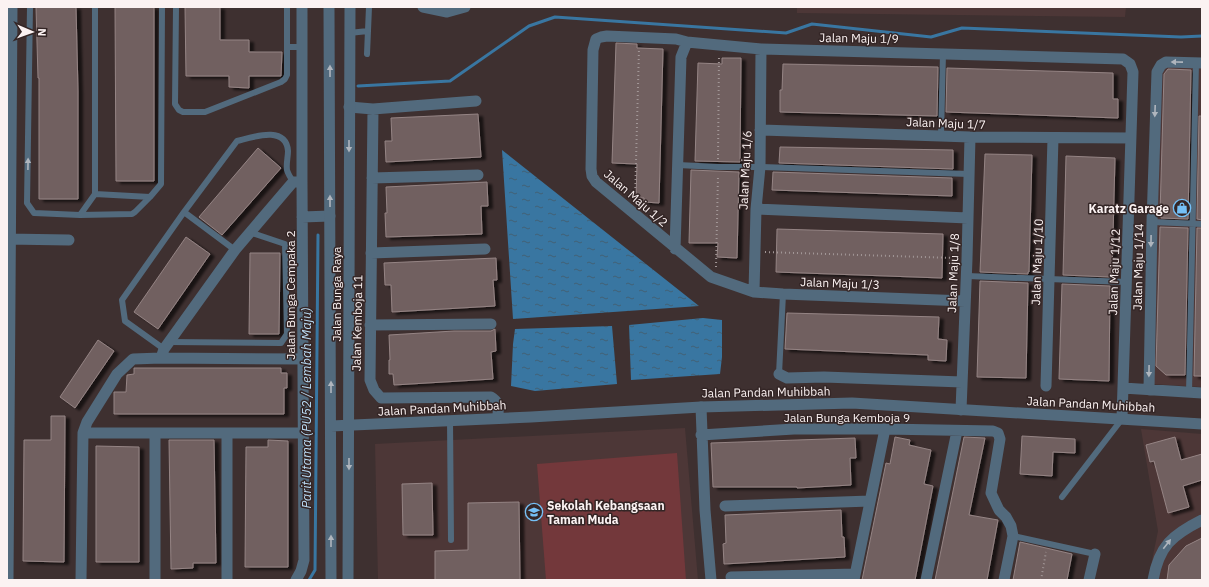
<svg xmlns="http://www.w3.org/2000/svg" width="1209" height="587" viewBox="0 0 1209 587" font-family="'IBM Plex Sans',sans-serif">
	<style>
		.built { fill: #4d3737 }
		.green { fill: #73383b }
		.water { fill: url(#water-ripples) }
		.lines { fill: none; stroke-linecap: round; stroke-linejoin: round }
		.stream { stroke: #3976a1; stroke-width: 3 }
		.building { fill: #716161; stroke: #958484; filter: url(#shadow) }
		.path { stroke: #a29797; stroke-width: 2; stroke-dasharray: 1 3; stroke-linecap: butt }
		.service { stroke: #526a7d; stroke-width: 6 }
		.minor { stroke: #526a7d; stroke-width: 11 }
		.tertiary { stroke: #526a7d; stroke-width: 11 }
		.oneway { fill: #afb5bd }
		.labels { text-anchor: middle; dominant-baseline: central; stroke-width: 3; stroke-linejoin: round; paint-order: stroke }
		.street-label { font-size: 12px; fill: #fbf2f2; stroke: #342626 }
		.poi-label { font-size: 12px; font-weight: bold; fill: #fbf2f2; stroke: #342626; text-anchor: end }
		.water-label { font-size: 13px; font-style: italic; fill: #b9daf3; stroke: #342626 }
	</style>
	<defs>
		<pattern id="water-ripples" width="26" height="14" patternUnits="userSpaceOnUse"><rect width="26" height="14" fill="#3976a1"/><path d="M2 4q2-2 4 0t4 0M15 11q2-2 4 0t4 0" fill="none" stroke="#426075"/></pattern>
		<filter id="shadow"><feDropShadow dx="4.5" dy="2.5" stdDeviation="1" flood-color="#0009"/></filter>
	</defs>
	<rect width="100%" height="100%" fill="#3e3030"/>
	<path class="built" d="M 797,7 L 1126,7 L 1125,17 L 797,13 Z
		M 1163,67 L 1202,67 L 1202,387 L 1152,384 L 1161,74 Z
		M 685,428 L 698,580 L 378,580 L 375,444 Z
		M 1141,429 L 1202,434 L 1202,580 L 1148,580 L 1158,531 Z"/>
	<path class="green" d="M 677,453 L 686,580 L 546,580 L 537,464 Z"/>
	<path class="water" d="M 502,150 L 699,306 L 513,319 Z
		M 703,318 L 722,320 L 722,357 L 720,374 L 631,380 L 629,325 Z
		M 612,326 L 617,384 L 535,391 L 511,386 L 513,344 L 515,329 Z"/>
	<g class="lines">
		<path class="stream" d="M 358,86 L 450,81 L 529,26 L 555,17 L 786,33 L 812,24 L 931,37 L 962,28 L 1181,37 L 1202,36
			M 309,580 L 315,570 L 318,235"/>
	</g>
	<path class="building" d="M 36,7 L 76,7 L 78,91 L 78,199 L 39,199 L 39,78 L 38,78 Z
		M 115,7 L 154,7 L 154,181 L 116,181 Z
		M 185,7 L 220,7 L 220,40 L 249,40 L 249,52 L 282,52 L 281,76 L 249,76 L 249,88 L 229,87 L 229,76 L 186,76 Z
		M 616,43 L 637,44 L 637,48 L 663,49 L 659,203 L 644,202 L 644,198 L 636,198 L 637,164 L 612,163 Z
		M 722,58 L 741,58 L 740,162 L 695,161 L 698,63 L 722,64 Z
		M 783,64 L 938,67 L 937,116 L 780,112 L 780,90 L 782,90 Z
		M 947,68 L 1113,73 L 1113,99 L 1118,99 L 1118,118 L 946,112 Z
		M 1168,69 L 1191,70 L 1188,219 L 1161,218 L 1161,214 L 1160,214 L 1164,74 Z
		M 478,114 L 481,157 L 386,162 L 385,141 L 392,141 L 391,118 Z
		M 1199,116 L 1202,116 L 1202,220 L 1197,219 Z
		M 780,147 L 953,150 L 953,169 L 779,163 Z
		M 258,148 L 281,168 L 222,235 L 199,217 Z
		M 985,154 L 1032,155 L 1029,272 L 1028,272 L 1028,274 L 980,272 Z
		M 1066,156 L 1115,158 L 1112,275 L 1110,274 L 1110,277 L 1063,275 Z
		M 691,170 L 739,172 L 737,258 L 717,257 L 718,243 L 689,243 Z
		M 773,172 L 952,178 L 952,196 L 772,190 Z
		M 487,182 L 488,206 L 481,206 L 482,234 L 386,237 L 385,213 L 387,213 L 386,187 Z
		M 1160,227 L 1188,228 L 1185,375 L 1166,375 L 1156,366 Z
		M 1197,228 L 1202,228 L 1202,376 L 1194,376 Z
		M 777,229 L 943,234 L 942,278 L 776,272 Z
		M 186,237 L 210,254 L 158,329 L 134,312 Z
		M 250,253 L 280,253 L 279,334 L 249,334 Z
		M 496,258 L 497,280 L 493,280 L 495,306 L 392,312 L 391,285 L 385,285 L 384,263 Z
		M 980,281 L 1028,283 L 1026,378 L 977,377 Z
		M 1062,284 L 1110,286 L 1109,381 L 1059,379 Z
		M 787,313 L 939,317 L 938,339 L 947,340 L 946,361 L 928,360 L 928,355 L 785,349 Z
		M 495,329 L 496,351 L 491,352 L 493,379 L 394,385 L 393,374 L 389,374 L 389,360 L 390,360 L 389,335 L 454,331 L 491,331 Z
		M 98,340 L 114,351 L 75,408 L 60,397 Z
		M 134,368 L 281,368 L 281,373 L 287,373 L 287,388 L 284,388 L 284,414 L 114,414 L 114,392 L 126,392 L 127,375 L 134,374 Z
		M 51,416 L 65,416 L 64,562 L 23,561 L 24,440 L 51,440 Z
		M 1022,436 L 1075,439 L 1075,453 L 1053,452 L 1052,476 L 1020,474 Z
		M 895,437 L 910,440 L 909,445 L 931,450 L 924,484 L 933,486 L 915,580 L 862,580 L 886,463 L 890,464 Z
		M 964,437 L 985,438 L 969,515 L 998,520 L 987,580 L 935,580 Z
		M 1175,437 L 1181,460 L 1202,454 L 1202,480 L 1183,486 L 1189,507 L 1168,513 L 1154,461 L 1150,462 L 1146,445 Z
		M 855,438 L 856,458 L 850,458 L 851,485 L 797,488 L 797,487 L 713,487 L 711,443 Z
		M 169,440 L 214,440 L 216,563 L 193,563 L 193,568 L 171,569 Z
		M 268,440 L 288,441 L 288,567 L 245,567 L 246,447 L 268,447 Z
		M 96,446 L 139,447 L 139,562 L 96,562 Z
		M 432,483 L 433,535 L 403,535 L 402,484 Z
		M 519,502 L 520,580 L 435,580 L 435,551 L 468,550 L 468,503 Z
		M 841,510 L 842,537 L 844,537 L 845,557 L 724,564 L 723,544 L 726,543 L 725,515 Z
		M 1202,538 L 1202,580 L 1167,580 L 1169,565 L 1186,546 Z
		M 1020,542 L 1072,554 L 1067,580 L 1013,580 Z"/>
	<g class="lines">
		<path class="path" d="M 718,159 L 719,55
			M 635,200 L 639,48
			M 765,252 L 956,258
			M 716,267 L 718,175
			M 1041,580 L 1046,552"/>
		<path class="service" d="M 30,7 L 27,203 L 34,213 L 80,215 L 95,194 L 95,7
			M 176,7 L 175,104 L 179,110 L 183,112 L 205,112 L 281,82 L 285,79 L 287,75 L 287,7
			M 349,33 L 368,31
			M 287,47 L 302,47
			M 367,54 L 369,7
			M 941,136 L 943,53
			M 678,165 L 718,167 L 760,167 L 969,174
			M 95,194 L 150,197 L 161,184 L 162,7
			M 184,212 L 235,250
			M 80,215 L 132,214 L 135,212 L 150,197
			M 1152,222 L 1202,224
			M 967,276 L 1127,282
			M 169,342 L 281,343 L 287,334 L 285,244 L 249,232
			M 164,349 L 125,321 L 122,300 L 184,212 L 237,141 C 253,137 286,125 288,151 C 288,157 286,164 287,170 C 288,174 291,178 293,182
			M 779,374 L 783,294
			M 1189,393 L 1196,62
			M 450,420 L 451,540
			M 1062,497 L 1122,419
			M 1013,536 L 1095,554"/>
		<path class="minor" d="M 423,7 L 447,12 L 465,7
			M 349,107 L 373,109 L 476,101
			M 373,109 L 370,380 L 374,390 L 381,398 L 491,397 C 500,402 498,409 498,418
			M 760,130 L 970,137 L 1131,138
			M 372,178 L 478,175
			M 756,209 L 968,218
			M 302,217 L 330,216
			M 7,239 L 69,240
			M 675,249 L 681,57 L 687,42
			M 371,253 L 485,249
			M 754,292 L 756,209 L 760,167 L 761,49
			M 965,301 L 783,294 L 754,292 L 711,277 L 596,182 L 592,176 L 591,169 L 593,50 L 596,39 L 601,37 L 607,36 L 676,39 L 687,42 L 761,49 L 1123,59 L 1130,64 L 1133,72 L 1122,418
			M 370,325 L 491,324
			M 161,358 L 164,349 L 235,250 L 293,182 L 302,181
			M 779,374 L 787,378 L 824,377 L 962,382
			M 1046,386 L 1053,138
			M 1123,388 L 1202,393
			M 1149,390 L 1152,222 L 1157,72 L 1161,65 L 1166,62 L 1202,63
			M 701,407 L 705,510 L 711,580
			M 961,410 L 967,259 L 970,137
			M 83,433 L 303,433
			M 701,435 L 794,429 L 885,429 L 993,431 L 998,433 L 1000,439 L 991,493 L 999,510 L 1006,517 L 1011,526 L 1013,536 L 1004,580
			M 725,506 L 870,501
			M 731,577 L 855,574
			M 8,580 L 12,7
			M 81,580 L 83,433 L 87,422 L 117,374 L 133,359 L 161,358 L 303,359
			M 155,580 L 155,433
			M 227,580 L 227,433
			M 296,580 L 301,571 L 304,560 L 302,181 L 302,7
			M 854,580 L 885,429
			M 926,580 L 957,431
			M 1089,580 L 1095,554
			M 1153,580 C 1159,546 1172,535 1202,520"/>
		<path class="tertiary" d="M 329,7 L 331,580
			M 331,426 L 531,417 L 701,407 L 852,403 L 1202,424
			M 348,580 L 350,7"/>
	</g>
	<defs><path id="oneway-solid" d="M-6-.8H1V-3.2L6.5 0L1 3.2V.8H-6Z"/></defs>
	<g class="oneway">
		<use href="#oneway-solid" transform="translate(1177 62) rotate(-179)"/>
		<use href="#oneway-solid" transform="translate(330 71) rotate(-90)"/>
		<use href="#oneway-solid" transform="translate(1155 111) rotate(92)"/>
		<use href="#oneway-solid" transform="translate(349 146) rotate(90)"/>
		<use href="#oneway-solid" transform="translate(28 164) rotate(-89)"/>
		<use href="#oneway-solid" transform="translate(330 201) rotate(-90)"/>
		<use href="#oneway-solid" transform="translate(1151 241) rotate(91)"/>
		<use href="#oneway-solid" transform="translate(1149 371) rotate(91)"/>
		<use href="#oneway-solid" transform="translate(331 387) rotate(-90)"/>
		<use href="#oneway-solid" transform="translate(349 464) rotate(90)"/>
		<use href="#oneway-solid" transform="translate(331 541) rotate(-90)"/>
		<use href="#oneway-solid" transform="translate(1167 544) rotate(-52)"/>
	</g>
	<defs>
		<symbol id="shop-ring" viewBox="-11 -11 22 22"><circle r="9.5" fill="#342626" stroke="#75c0f6" stroke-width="1.5"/><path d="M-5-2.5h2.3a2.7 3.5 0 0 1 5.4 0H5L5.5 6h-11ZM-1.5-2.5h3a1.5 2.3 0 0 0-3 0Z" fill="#75c0f6"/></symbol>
		<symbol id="school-ring" viewBox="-11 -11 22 22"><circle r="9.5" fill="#342626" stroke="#75c0f6" stroke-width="1.5"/><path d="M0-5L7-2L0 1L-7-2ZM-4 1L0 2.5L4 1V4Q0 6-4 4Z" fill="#75c0f6"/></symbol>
	</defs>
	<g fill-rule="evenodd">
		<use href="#shop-ring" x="1172" y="198" width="20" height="20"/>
		<use href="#school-ring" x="524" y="502" width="20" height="20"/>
	</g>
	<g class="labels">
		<g class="street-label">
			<text transform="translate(859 38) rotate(1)">Jalan Maju 1/9</text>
			<text transform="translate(946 123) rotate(2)">Jalan Maju 1/7</text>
			<text transform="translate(745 170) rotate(-87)">Jalan Maju 1/6</text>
			<text transform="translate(636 198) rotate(41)">Jalan Maju 1/2</text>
			<text transform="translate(1037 262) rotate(-88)">Jalan Maju 1/10</text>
			<text transform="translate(1138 267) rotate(-89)">Jalan Maju 1/14</text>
			<text transform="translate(1114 272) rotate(-88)">Jalan Maju 1/12</text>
			<text transform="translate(953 273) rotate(-88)">Jalan Maju 1/8</text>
			<text transform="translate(840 283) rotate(2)">Jalan Maju 1/3</text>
			<text transform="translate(336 294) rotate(-90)">Jalan Bunga Raya</text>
			<text transform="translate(290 295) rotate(-90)">Jalan Bunga Cempaka 2</text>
			<text transform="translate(357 323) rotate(-89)">Jalan Kemboja 11</text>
			<text transform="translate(766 392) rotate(-1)">Jalan Pandan Muhibbah</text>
			<text transform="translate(1091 404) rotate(3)">Jalan Pandan Muhibbah</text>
			<text transform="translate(442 408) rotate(-3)">Jalan Pandan Muhibbah</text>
			<text x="847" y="417">Jalan Bunga Kemboja 9</text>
		</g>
		<g class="poi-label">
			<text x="1169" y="208">Karatz Garage</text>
			<text x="547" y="505" text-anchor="start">Sekolah Kebangsaan<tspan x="547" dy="14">Taman Muda</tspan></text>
		</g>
		<g class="water-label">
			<text transform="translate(306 408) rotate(-90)">Parit Utama (PU52 / Lembah Maju)</text>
		</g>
	</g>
	<rect width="1209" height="587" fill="none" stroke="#fbf2f2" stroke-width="16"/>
	<g transform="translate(32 32) rotate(92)" stroke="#342626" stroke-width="3" paint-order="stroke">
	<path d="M0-3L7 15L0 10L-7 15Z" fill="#fbf2f2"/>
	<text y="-6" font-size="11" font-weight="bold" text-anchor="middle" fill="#fbf2f2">N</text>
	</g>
</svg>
